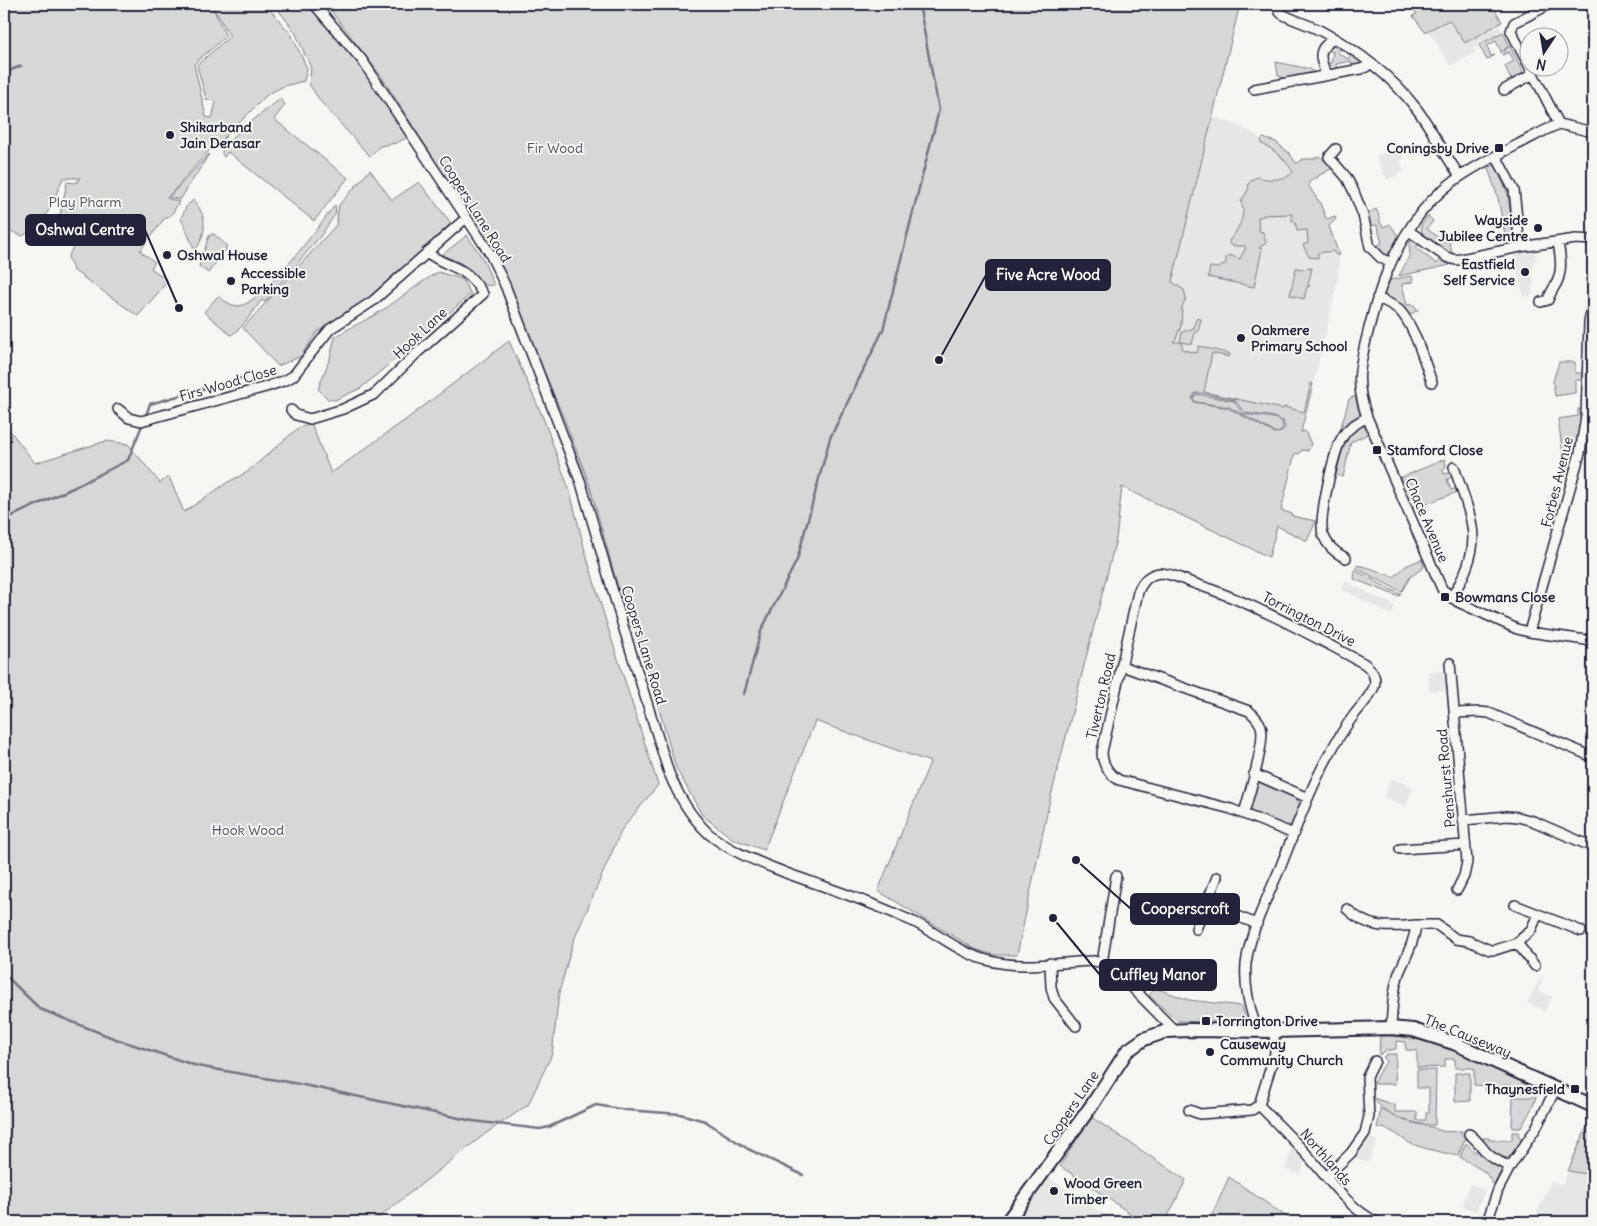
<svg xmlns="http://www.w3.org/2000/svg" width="1597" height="1226" viewBox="0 0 1597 1226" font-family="Delius,sans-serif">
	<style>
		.built { fill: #e6e6e4 }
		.green { fill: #d7d7d7; stroke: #7c7c89; fill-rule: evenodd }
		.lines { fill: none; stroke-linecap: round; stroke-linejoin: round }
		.stream { stroke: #757583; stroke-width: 2.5 }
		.street-casing { stroke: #22223b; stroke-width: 12 }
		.secondary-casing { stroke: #22223b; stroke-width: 16 }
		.street { stroke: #f6f6f2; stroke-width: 9 }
		.secondary { stroke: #f6f6f2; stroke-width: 12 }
		.poi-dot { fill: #22223b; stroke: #f6f6f2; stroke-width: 2 }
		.labels { text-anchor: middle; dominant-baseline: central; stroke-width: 4; stroke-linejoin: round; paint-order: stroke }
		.poi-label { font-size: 14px; font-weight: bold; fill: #22223b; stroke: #f6f6f2; text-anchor: start }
		.park-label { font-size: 14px; fill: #4f4f62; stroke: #f6f6f2 }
		.street-label { font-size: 14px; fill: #22223b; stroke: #f6f6f2 }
		.leader { fill: none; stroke: #22223b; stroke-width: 2 }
		.callout-dot { fill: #22223b; stroke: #f6f6f2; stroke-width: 2 }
		.callout { fill: #22223b; stroke: #22223b; stroke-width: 2 }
		.callout-label { font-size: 15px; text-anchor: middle; font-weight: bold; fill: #fff }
	</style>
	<rect width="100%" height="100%" fill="#f6f6f2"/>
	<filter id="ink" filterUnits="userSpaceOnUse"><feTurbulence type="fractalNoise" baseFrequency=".02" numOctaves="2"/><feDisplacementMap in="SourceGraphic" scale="10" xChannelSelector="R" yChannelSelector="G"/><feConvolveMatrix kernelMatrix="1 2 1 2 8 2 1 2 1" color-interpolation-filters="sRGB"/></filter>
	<g filter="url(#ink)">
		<path class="built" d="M 1449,20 L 1465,43 L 1493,27 L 1496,28 L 1499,26 L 1503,32 L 1473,49 L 1475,53 L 1451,66 L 1428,31 Z
			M 1212,117 L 1234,124 L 1253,133 L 1281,153 L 1307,181 L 1324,214 L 1339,259 L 1338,279 L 1324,341 L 1269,557 L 1122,487 Z
			M 1398,145 L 1404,159 L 1401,161 L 1401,164 L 1404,171 L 1387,180 L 1376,157 Z
			M 1534,251 L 1536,260 L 1533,262 L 1532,274 L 1534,280 L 1531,297 L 1523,296 L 1514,254 Z
			M 1345,581 L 1395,606 L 1392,615 L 1341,589 Z
			M 1445,671 L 1447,690 L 1429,691 L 1428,672 Z
			M 1391,778 L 1413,787 L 1406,806 L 1383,797 Z
			M 1541,976 L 1542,980 L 1538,990 L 1552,997 L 1545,1011 L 1527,1003 Z
			M 1593,1113 L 1593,1222 L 1549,1222 L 1536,1215 L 1551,1181 L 1563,1184 L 1573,1156 Z
			M 1367,1136 L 1377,1141 L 1368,1163 L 1354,1157 Z
			M 1292,1148 L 1304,1162 L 1301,1174 L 1285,1170 Z
			M 1049,1178 L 1116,1222 L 1014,1222 Z
			M 1470,1184 L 1485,1190 L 1476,1212 L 1462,1206 Z"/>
		<path class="green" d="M 4,4 L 201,4 L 200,7 L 214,10 L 226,36 L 194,64 L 206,117 L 212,118 L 216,102 L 206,99 L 197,65 L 230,36 L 211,4 L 265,4 L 291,34 L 307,68 L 304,81 L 284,86 L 268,94 L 217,145 L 212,143 L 213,146 L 167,198 L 179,202 L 172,214 L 163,220 L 152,235 L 149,236 L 148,240 L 140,251 L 155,262 L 151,268 L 168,281 L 138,316 L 73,270 L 68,257 L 80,233 L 69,217 L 60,215 L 67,182 L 76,183 L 80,178 L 63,178 L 51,207 L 39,224 L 23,236 L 4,229 Z
			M 274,4 L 307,4 L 359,62 L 408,137 L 396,143 L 380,146 L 370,156 L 363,149 L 321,102 L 309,84 L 311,68 L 295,32 Z
			M 326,4 L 1240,4 L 1172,282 L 1184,290 L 1186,298 L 1182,307 L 1181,326 L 1176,338 L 1173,342 L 1180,342 L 1182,332 L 1194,328 L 1196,318 L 1201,319 L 1198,332 L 1195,332 L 1192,344 L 1181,342 L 1183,350 L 1197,353 L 1199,346 L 1230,354 L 1229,357 L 1212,353 L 1204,392 L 1283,409 L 1284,407 L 1304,412 L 1311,383 L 1313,384 L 1301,432 L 1305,431 L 1311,444 L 1308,451 L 1302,450 L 1299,454 L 1295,453 L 1281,510 L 1292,514 L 1292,516 L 1316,521 L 1307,541 L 1277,526 L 1269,557 L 1122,487 L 1116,539 L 1049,804 L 1017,955 L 994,955 L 975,949 L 878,891 L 930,762 L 815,721 L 764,850 L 733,839 L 702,815 L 676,768 L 635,626 L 629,627 L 589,483 L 563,416 L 492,250 L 381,76 ZM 1195,393 L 1201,393 L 1235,400 L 1245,413 L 1270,416 L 1283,421 L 1285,427 L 1281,432 L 1274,433 L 1228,408 L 1194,402 L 1192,398 Z
			M 1404,4 L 1492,4 L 1502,22 L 1465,43 L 1449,20 L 1425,32 L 1413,16 L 1417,14 L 1413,10 Z
			M 1503,32 L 1509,45 L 1501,53 L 1501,51 L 1496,41 L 1487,46 L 1491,56 L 1495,55 L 1487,60 L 1479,45 Z
			M 1334,46 L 1342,47 L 1338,53 L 1348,59 L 1352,53 L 1363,63 L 1363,64 L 1352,68 L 1351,61 L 1336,64 L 1337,71 L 1328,68 L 1325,63 L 1331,63 L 1333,52 L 1327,50 Z
			M 1510,46 L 1523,72 L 1522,74 L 1513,79 L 1510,78 L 1505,66 L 1514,61 L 1509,52 L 1502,55 L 1506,49 Z
			M 1276,62 L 1310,69 L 1315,73 L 1306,76 L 1285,79 L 1278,75 Z
			M 280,99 L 285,105 L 274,119 L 348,178 L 314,221 L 228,152 L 224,157 C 222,154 221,153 223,149 C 229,137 268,109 280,99 Z
			M 1263,138 L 1276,142 L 1290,154 L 1295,162 L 1298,163 L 1303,159 L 1313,159 L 1319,156 L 1333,168 L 1318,176 L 1317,178 C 1313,179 1308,180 1309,186 C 1311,191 1317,198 1320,203 C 1322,208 1324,213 1326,218 L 1328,219 L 1334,216 L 1336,217 L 1335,220 L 1329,226 L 1339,255 L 1336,255 L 1333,251 L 1318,253 L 1318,258 L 1309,257 L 1303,245 L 1308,243 L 1307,230 L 1297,231 L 1295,221 L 1292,221 L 1292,214 L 1263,215 L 1262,217 L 1258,217 L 1259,231 L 1261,231 L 1261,232 L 1263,232 L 1266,243 L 1259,248 L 1262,249 L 1254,287 L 1208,277 L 1210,267 L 1219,268 L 1226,263 L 1226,258 L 1229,255 L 1240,259 L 1246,247 L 1244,246 L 1235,246 L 1230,245 L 1229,241 C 1238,230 1247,215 1241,202 L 1249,188 L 1248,184 L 1254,178 L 1258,177 C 1268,181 1287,180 1293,172 C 1286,160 1274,149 1262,144 L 1261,140 Z
			M 209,154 L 180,200 L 169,197 Z
			M 1495,165 L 1497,165 L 1500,171 L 1499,174 L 1508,194 L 1513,235 L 1516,237 L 1516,239 L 1514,240 L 1513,243 L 1507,245 L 1498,198 L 1488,168 Z
			M 370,170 L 392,200 L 419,182 L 451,223 L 373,297 L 317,332 L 301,356 L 278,366 L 243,328 L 336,225 L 339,205 Z
			M 193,200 C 208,216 207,233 195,251 L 181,218 L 186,207 Z
			M 335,205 L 336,213 L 322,234 L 265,302 L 262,300 C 252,311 245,327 231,335 L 204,312 L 218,296 C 225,301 231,306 239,306 C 262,304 320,225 335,205 Z
			M 1376,209 C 1380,215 1379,222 1383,227 L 1390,224 L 1399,237 L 1389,253 L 1384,255 L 1376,246 L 1382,243 L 1377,225 L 1370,226 L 1367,214 Z
			M 1428,216 L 1433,221 L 1427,229 L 1443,241 L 1449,241 L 1453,256 L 1422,233 L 1421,225 Z
			M 212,234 L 214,234 L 226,245 L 226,250 L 208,273 L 199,266 L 209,236 Z
			M 467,235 L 483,259 L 494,285 C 477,288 476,274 465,266 C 458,261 449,258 442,255 Z
			M 1411,241 L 1417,241 L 1420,243 L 1416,248 L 1437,264 L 1441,259 L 1450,265 L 1399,276 L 1410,255 L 1409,242 Z
			M 1296,268 L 1299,268 L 1299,269 L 1312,268 L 1308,285 L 1310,286 L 1307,287 L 1304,299 L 1290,295 Z
			M 438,272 L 462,279 L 471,294 L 361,388 L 335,400 L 328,399 L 318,389 L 330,358 L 335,337 C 347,329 360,323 373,316 C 396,303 415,285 438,272 Z
			M 1412,276 L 1413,283 L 1412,282 L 1402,284 L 1407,305 L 1413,304 L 1418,310 L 1409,315 L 1401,306 L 1386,297 L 1384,294 L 1390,280 Z
			M 509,341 L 544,420 L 570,492 L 585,551 L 604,615 L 658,785 L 622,829 L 573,942 L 559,993 L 552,1054 L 528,1105 L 485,1134 L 373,1222 L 4,1222 L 4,423 L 35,463 L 106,441 L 128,444 L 160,483 L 169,477 L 184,512 L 228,482 L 246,473 L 298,428 L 311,423 L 331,473 L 404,421 Z
			M 1559,362 L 1575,362 L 1575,373 L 1582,373 L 1582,380 L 1575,380 L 1575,393 L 1555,396 L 1553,381 Z
			M 1196,394 L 1234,401 L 1243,414 L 1274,418 L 1282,421 L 1283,428 L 1280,432 L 1276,433 L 1229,407 L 1196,402 L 1193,399 Z
			M 1355,396 L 1360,415 L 1351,420 L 1340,431 L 1349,399 Z
			M 1578,409 L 1580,409 L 1582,413 L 1576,452 L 1571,471 L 1565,470 L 1558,419 L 1578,416 Z
			M 1362,426 L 1366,428 L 1368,434 L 1351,442 L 1343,477 L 1336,475 C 1341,457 1343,435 1362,426 Z
			M 1445,459 L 1446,467 L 1443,469 L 1444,474 L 1449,473 L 1453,473 L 1453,477 L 1447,479 L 1451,490 L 1457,488 L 1460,491 L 1413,509 L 1412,506 L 1418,504 L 1415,496 L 1409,498 L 1405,490 L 1411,487 L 1408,479 L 1401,481 L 1400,478 Z
			M 1422,559 L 1424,567 L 1410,577 L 1402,591 L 1400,591 L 1356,568 L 1357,565 L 1370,568 L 1394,577 L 1406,566 Z
			M 1355,570 L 1401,595 L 1397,596 L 1354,579 Z
			M 1258,780 L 1298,797 L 1297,800 L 1300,806 L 1291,825 L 1288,826 L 1287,828 L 1251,812 L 1249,809 Z
			M 1155,989 L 1158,989 L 1189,1000 L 1242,1006 L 1246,1020 L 1245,1022 L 1242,1023 L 1178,1021 L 1149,996 L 1150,994 Z
			M 1380,1036 C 1432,1034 1479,1063 1526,1084 L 1533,1093 L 1512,1093 L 1512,1085 L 1503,1085 L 1502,1093 L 1487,1093 L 1485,1091 L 1484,1086 L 1474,1085 L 1474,1068 L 1455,1068 L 1455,1059 L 1445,1059 L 1445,1067 L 1417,1068 L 1417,1051 L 1406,1050 L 1405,1042 L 1396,1041 L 1396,1049 L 1385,1051 L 1379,1055 Z
			M 1388,1054 L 1396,1054 L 1395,1084 L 1374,1084 L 1377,1075 L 1387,1061 L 1383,1057 Z
			M 1417,1070 L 1436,1070 L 1435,1125 C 1413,1125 1386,1116 1373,1098 L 1395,1105 L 1395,1112 L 1417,1112 L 1417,1120 L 1426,1120 L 1426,1112 L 1429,1112 L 1429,1088 L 1417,1088 Z
			M 1455,1073 L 1470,1073 L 1470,1101 L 1455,1102 Z
			M 1513,1097 L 1536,1097 L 1533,1106 L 1521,1128 L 1512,1128 Z
			M 1380,1108 C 1396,1120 1412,1123 1432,1127 C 1434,1128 1436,1129 1439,1130 C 1446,1133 1455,1131 1462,1131 L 1461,1134 L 1465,1139 L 1458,1156 C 1442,1152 1428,1150 1412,1144 C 1400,1139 1392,1127 1377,1128 L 1380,1114 Z
			M 1593,1113 L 1593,1140 L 1586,1160 L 1592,1163 L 1587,1174 L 1568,1171 Z
			M 1091,1117 L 1186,1180 L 1165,1222 L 1143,1222 L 1060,1166 Z
			M 1512,1132 L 1519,1132 L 1518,1134 L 1521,1139 L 1521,1142 L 1508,1158 C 1496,1157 1489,1148 1483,1140 L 1483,1138 L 1489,1138 L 1489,1140 L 1512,1140 Z
			M 1466,1143 L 1475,1152 L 1479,1150 L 1500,1166 L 1502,1169 L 1494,1185 L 1485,1172 L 1460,1157 Z
			M 1229,1177 L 1294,1222 L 1209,1222 Z"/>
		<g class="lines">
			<path class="stream" d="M 4,73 L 21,66
				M 145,418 L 150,404 L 245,377
				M 4,518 L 10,517 L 75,487 L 128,460 L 143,423
				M 744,694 L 761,631 L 797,560 L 830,438 L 883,330 L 939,110 L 919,4
				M 4,974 L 40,1009 L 113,1038 L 197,1066 L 299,1084 L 473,1121 L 540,1129 L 549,1127 L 596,1105 L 626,1110 L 680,1114 L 705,1121 L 748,1149 L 803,1175"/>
			<defs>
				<path id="street" d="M 314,4 L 362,60 L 489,252 L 505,285 L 581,483 L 623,626 L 669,773 C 678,795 690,816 708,833 C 730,852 759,862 786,873 C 822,886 860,898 896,914 C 904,918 913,921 920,925 C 942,937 963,954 987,960 C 1020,970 1060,962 1094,961 L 1102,963 L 1117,972 L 1174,1030
					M 1278,4 L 1279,11 L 1282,14 C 1295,21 1308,24 1321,31 C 1357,50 1391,76 1416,108 C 1433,130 1444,155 1460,176
					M 1550,4 L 1514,23 L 1511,31 L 1559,124
					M 1326,75 C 1324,66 1317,56 1324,47 C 1327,44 1330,41 1333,38
					M 1254,89 L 1361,69 L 1366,67 L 1370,63
					M 1504,90 L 1533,74
					M 1559,124 C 1544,130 1529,139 1515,146 C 1497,155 1478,165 1461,176 C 1410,209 1383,271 1369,328 C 1360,365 1354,380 1367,417 L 1442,589 L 1458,602 L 1517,629 L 1529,632 L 1593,641
					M 1559,124 L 1593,132
					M 1336,149 L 1329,157 L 1347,178 L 1354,192 L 1363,215 L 1370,247 L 1381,258 L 1391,263
					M 1496,156 L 1514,190 L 1520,247
					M 1409,231 L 1446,257 L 1456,260 L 1520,247 L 1576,239 L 1593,240
					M 1377,298 C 1385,301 1394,305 1400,311 C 1415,327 1424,362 1432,382
					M 1541,302 L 1548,300 C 1550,293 1554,288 1557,282 C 1563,269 1560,255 1558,242
					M 118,409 L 129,418 L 141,421 L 266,387 L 286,380 L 293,376 L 330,329 L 373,301 L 466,218
					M 291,410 L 296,415 L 310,419 L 343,409 L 375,394 L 417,353 L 483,294 C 477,285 471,276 462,271 C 449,264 437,261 427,252
					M 1346,558 C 1335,553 1327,546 1323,534 C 1318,520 1334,449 1343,436 C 1348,427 1358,423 1367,417
					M 1451,598 C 1486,543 1473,524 1454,467
					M 1529,632 L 1580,453 L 1586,416 L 1589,323 L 1591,311 L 1593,304
					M 1450,663 L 1467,862 L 1464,876 L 1457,890
					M 1122,666 L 1249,711 C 1254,715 1258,719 1261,726 C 1266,741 1249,795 1244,813
					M 1455,713 L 1480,712 L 1489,713 L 1593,757
					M 1254,774 L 1308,798
					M 1464,820 L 1507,816 L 1518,817 L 1533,821 L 1593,847
					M 1400,849 L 1465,845
					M 1206,904 L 1257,924
					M 1515,905 L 1538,914
					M 1347,909 C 1369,930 1388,927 1416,925
					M 1196,929 L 1217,877
					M 1050,963 L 1051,987 L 1054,998 L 1076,1026
					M 1102,963 L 1116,876
					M 1535,966 L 1517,943 L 1531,930 L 1538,914 L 1581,931
					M 1391,1028 C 1392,1010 1393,991 1399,973 C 1406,956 1414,943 1416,925 L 1437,925 L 1456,939 L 1469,941 L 1490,950 L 1495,950 L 1517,943
					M 1257,1031 C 1250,1008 1244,988 1246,964 C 1250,931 1267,899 1280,868 C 1296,829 1309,790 1330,753 C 1337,740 1345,727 1354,715 C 1361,706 1370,697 1374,687 C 1377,678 1372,670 1365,664 C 1309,634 1254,603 1193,583 C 1183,580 1171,573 1160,573 C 1149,574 1142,582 1138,592 L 1102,752 C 1102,764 1109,774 1119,780 L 1231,809 L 1294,834
					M 1259,1105 C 1276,1123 1294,1140 1310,1158 C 1330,1181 1348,1207 1376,1222
					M 1189,1110 L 1200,1114 L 1252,1110 L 1259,1105 L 1275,1053 L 1274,1031
					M 1469,1134 C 1476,1139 1480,1145 1486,1152 C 1492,1159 1502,1163 1510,1167
					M 1326,1177 L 1351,1153 L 1365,1133 L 1369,1116 L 1367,1077 L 1375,1061
					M 1487,1222 L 1498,1190 L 1510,1167 L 1536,1128 L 1555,1090"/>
				<path id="secondary" d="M 1007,1222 L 1092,1105 L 1127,1051 L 1144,1039 L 1167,1031 L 1189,1030 L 1274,1031 L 1391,1028 L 1413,1030 L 1454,1043 L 1593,1106"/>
			</defs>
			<use href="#street" class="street-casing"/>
			<use href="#secondary" class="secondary-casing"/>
			<use href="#street" class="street"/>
			<use href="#secondary" class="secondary"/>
		</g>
	</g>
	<g class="poi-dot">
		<circle cx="170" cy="135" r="5"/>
		<rect x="1494" y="143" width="10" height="10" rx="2.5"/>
		<circle cx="1538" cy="228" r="5"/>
		<circle cx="167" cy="255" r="5"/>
		<circle cx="1525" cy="272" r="5"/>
		<circle cx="231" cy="281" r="5"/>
		<circle cx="1241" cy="338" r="5"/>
		<rect x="1372" y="445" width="10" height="10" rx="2.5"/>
		<rect x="1440" y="592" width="10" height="10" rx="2.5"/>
		<rect x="1201" y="1016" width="10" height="10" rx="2.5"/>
		<circle cx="1210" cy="1052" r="5"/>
		<rect x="1570" y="1084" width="10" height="10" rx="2.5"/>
		<circle cx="1054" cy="1191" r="5"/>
	</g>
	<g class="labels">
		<g class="poi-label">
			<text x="180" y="127">Shikarband<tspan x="180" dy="16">Jain Derasar</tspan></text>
			<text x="1489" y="148" text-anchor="end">Coningsby Drive</text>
			<text x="1528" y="220" text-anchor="end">Wayside<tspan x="1528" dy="16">Jubilee Centre</tspan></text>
			<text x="177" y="255">Oshwal House</text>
			<text x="1515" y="264" text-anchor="end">Eastfield<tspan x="1515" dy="16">Self Service</tspan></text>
			<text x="241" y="273">Accessible<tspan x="241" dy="16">Parking</tspan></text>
			<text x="1251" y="330">Oakmere<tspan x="1251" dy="16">Primary School</tspan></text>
			<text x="1387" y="450">Stamford Close</text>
			<text x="1455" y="597">Bowmans Close</text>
			<text x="1216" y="1021">Torrington Drive</text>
			<text x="1220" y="1044">Causeway<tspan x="1220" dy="16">Community Church</tspan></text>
			<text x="1565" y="1089" text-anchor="end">Thaynesfield</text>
			<text x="1064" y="1183">Wood Green<tspan x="1064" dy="16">Timber</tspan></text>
		</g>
		<g class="park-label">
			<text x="555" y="148">Fir Wood</text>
			<text x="85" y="202">Play Pharm</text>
			<text x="248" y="830">Hook Wood</text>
		</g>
		<g class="street-label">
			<text transform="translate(475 209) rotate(58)">Coopers Lane Road</text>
			<text transform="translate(420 333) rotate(-43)">Hook Lane</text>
			<text transform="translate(228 383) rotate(-16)">Firs Wood Close</text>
			<text transform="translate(1557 482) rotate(-76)">Forbes Avenue</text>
			<text transform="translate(1427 520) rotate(67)">Chace Avenue</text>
			<text transform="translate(1309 619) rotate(27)">Torrington Drive</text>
			<text transform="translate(644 645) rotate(73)">Coopers Lane Road</text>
			<text transform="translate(1101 696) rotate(-77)">Tiverton Road</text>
			<text transform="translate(1446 778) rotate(-95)">Penshurst Road</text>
			<text transform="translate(1468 1036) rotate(22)">The Causeway</text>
			<text transform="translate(1071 1108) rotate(-56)">Coopers Lane</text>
			<text transform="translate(1326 1157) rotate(49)">Northlands</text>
		</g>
	</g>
	<path class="leader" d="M179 308L145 230M939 360L986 275M1076 860L1131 909M1053 918L1100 975"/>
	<g class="callout-dot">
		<circle cx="179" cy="308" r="5"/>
		<circle cx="939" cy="360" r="5"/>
		<circle cx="1076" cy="860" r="5"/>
		<circle cx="1053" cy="918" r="5"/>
	</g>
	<g class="callout">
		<rect x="26" y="215" width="119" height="30" rx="5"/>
		<rect x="986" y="260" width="124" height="30" rx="5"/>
		<rect x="1131" y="894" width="108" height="30" rx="5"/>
		<rect x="1100" y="960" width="116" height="30" rx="5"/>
	</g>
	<g class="callout-label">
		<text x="85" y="235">Oshwal Centre</text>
		<text x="1048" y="280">Five Acre Wood</text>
		<text x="1185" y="914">Cooperscroft</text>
		<text x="1158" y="980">Cuffley Manor</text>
	</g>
	<rect width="1597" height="1226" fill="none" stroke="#f6f6f2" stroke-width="20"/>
	<rect x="10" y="10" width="1577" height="1206" fill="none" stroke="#22223b" stroke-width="2" filter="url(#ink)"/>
	<g transform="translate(1544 52) rotate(192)"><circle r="24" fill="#f6f6f2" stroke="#a1a1a9"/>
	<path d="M0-4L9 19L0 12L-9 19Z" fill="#22223b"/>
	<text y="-8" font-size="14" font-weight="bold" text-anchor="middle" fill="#22223b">N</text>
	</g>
</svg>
